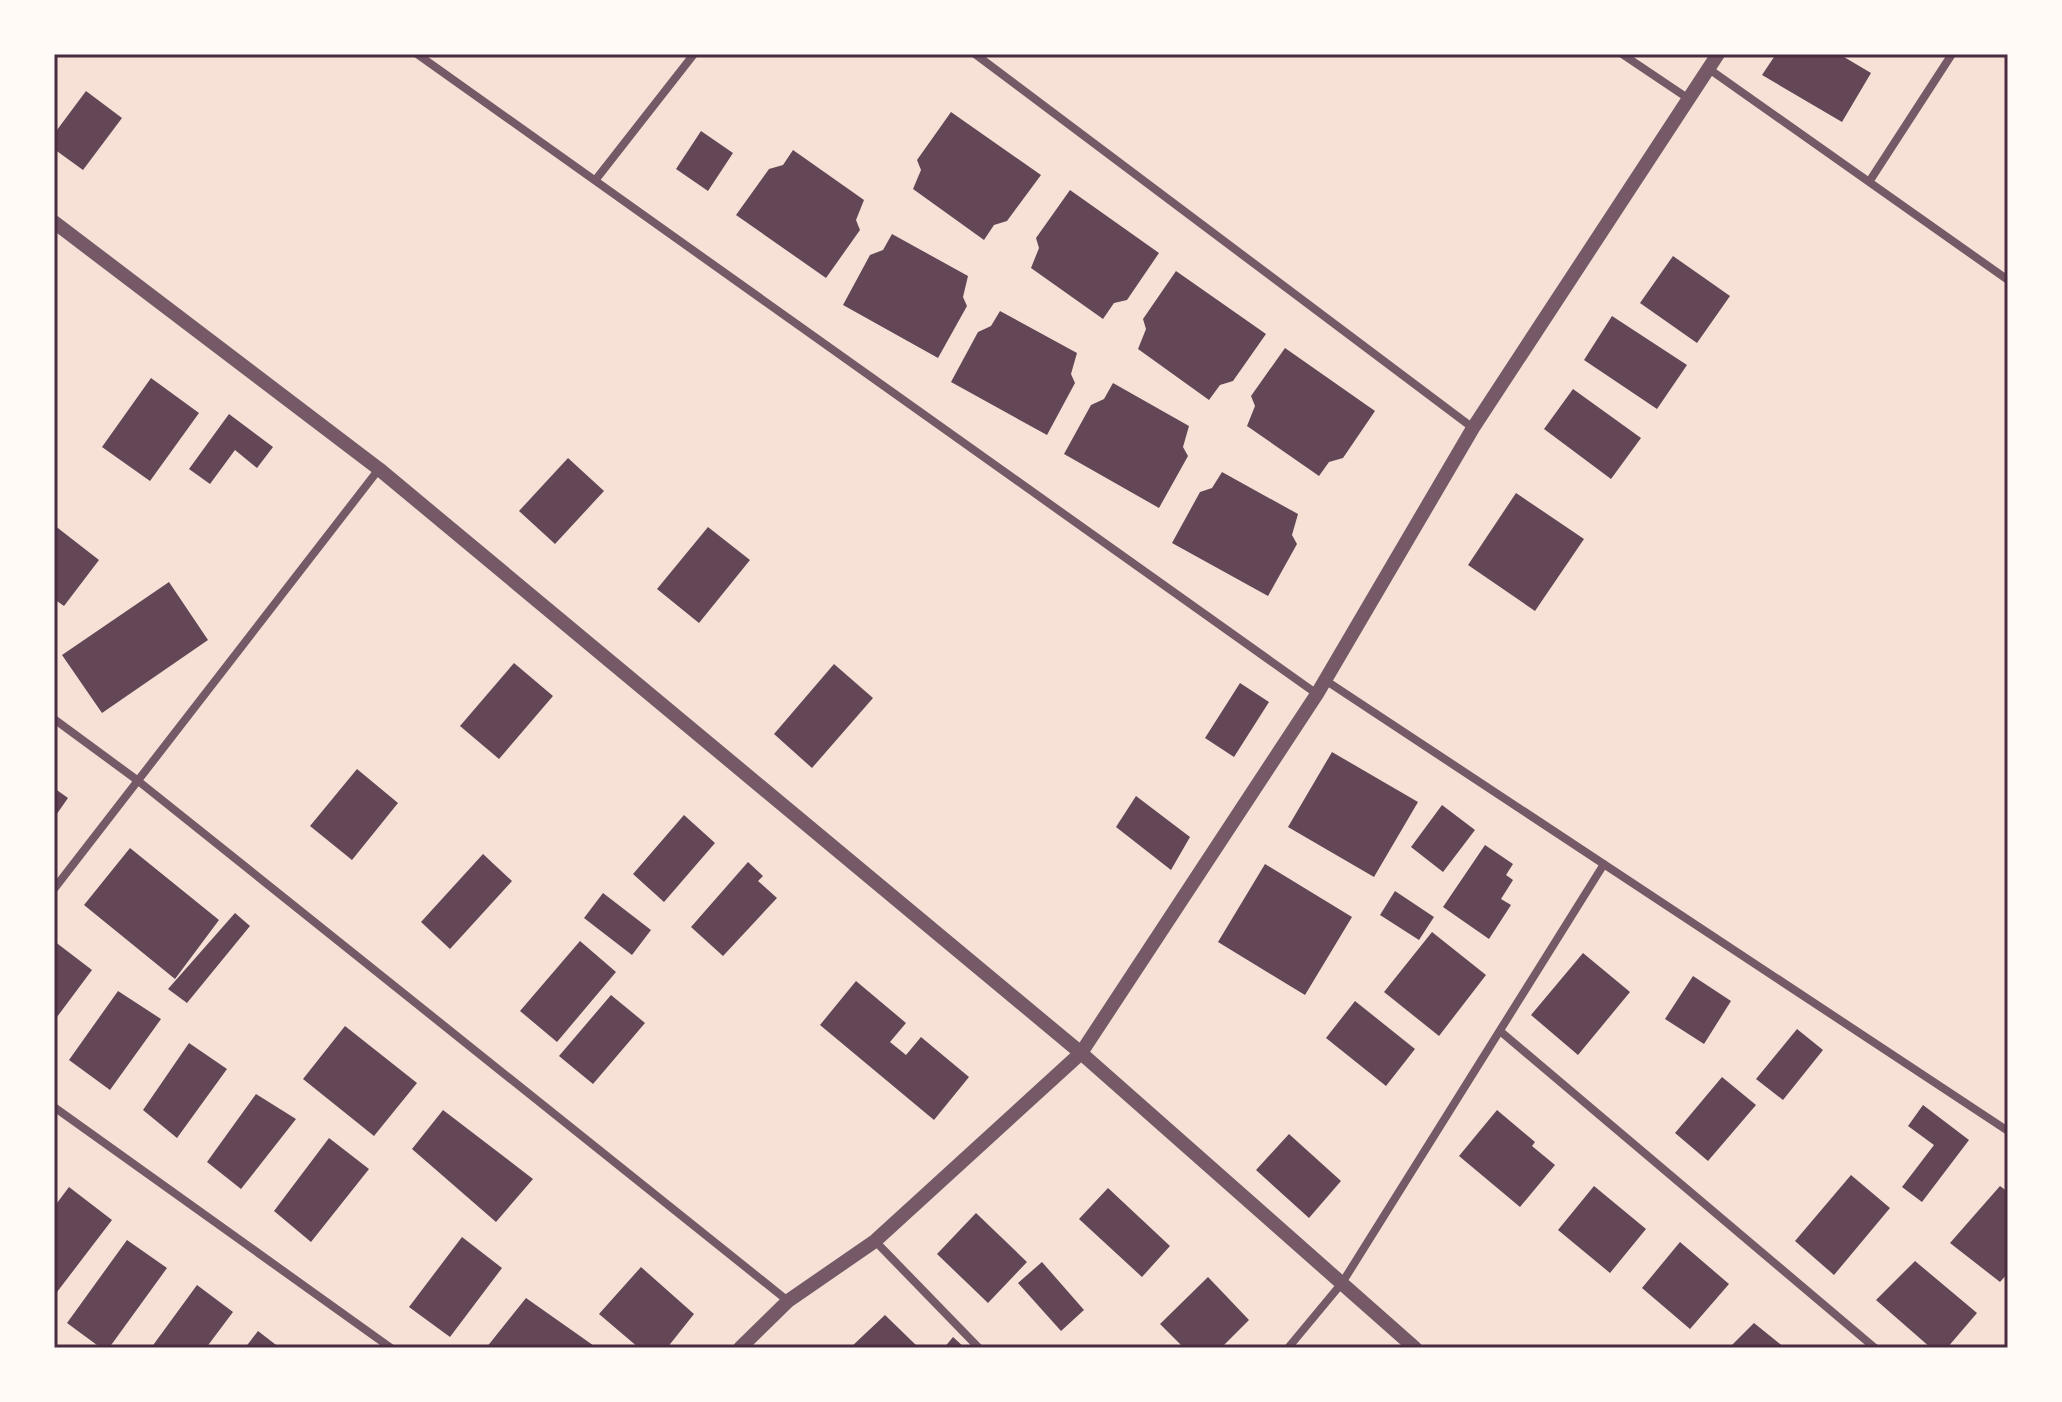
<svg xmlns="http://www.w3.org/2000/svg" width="2062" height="1402" viewBox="0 0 2062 1402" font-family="'Sofia Sans Condensed',sans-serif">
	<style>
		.building { fill: #644757 }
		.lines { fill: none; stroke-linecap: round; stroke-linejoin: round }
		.minor { stroke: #755966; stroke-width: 8 }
		.tertiary { stroke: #755966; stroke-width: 14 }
		.neatline { fill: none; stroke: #4a2c40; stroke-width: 3 }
	</style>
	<rect width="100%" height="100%" fill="#f7e1d7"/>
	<path class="building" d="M 1776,54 L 1839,54 L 1871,73 L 1842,122 L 1762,75 Z
		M 86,91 L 122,118 L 83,170 L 54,149 L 54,134 Z
		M 951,112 L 1041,175 L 1007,221 L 994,225 L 984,240 L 913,189 L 921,170 L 917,160 Z
		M 701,131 L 733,153 L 708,191 L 676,169 Z
		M 793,150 L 864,200 L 856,220 L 860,230 L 826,278 L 736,215 L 769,169 L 783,165 Z
		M 1070,190 L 1159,253 L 1127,300 L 1114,303 L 1103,319 L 1031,268 L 1039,248 L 1036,238 Z
		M 892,234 L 968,276 L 963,297 L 967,306 L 938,358 L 843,305 L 870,255 L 883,250 Z
		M 1673,256 L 1730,296 L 1697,343 L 1640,303 Z
		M 1176,271 L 1266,334 L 1233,381 L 1220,385 L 1209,400 L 1138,349 L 1146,329 L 1143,319 Z
		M 1000,311 L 1077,353 L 1071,374 L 1075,383 L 1047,435 L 951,382 L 978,332 L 991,326 Z
		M 1612,316 L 1687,365 L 1657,409 L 1584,360 Z
		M 1285,348 L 1375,411 L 1343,458 L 1329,462 L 1319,476 L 1247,426 L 1255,406 L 1251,396 Z
		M 151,378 L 199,413 L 150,481 L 102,447 Z
		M 1113,383 L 1189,426 L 1183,447 L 1188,456 L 1159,508 L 1064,454 L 1091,405 L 1104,399 Z
		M 1573,389 L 1641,438 L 1611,479 L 1544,429 Z
		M 229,414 L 273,447 L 257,468 L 235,450 L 210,484 L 189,469 Z
		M 568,458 L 604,491 L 555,544 L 519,511 Z
		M 1222,472 L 1298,514 L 1292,535 L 1297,544 L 1268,596 L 1172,543 L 1200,492 L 1212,488 Z
		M 1516,493 L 1584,539 L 1535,611 L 1468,565 Z
		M 54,525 L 99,560 L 64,606 L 54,599 Z
		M 708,527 L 750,560 L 699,623 L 657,589 Z
		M 169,582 L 208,640 L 102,713 L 62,655 Z
		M 514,663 L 553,696 L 499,759 L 460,726 Z
		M 834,664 L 873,698 L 812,768 L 774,734 Z
		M 1240,683 L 1269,702 L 1234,757 L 1205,738 Z
		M 1332,752 L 1418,802 L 1374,877 L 1288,827 Z
		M 357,769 L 398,803 L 352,860 L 310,826 Z
		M 54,788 L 68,798 L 54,818 Z
		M 1136,796 L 1190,837 L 1171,870 L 1116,827 Z
		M 1442,805 L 1475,830 L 1443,872 L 1411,847 Z
		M 684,815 L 715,843 L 664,902 L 633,874 Z
		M 1485,845 L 1513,864 L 1506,875 L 1513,880 L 1501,899 L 1511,905 L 1489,939 L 1443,907 Z
		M 130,848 L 219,920 L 175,979 L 84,905 Z
		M 483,854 L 512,881 L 450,949 L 421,922 Z
		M 748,862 L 763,876 L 758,881 L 777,898 L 723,956 L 691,927 Z
		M 1265,864 L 1352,917 L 1305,995 L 1218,942 Z
		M 1395,891 L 1434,917 L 1419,940 L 1380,915 Z
		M 603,893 L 651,930 L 632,955 L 584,918 Z
		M 235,913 L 250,926 L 187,1003 L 168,989 Z
		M 1432,932 L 1486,975 L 1439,1036 L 1384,992 Z
		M 54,941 L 92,970 L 54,1021 Z
		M 580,941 L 616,972 L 557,1042 L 520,1011 Z
		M 1583,953 L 1630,992 L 1578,1055 L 1531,1015 Z
		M 1693,976 L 1731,1001 L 1704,1044 L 1665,1019 Z
		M 856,981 L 906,1023 L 890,1042 L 906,1055 L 921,1037 L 969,1077 L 934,1120 L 820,1025 Z
		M 118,991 L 161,1019 L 110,1090 L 69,1060 Z
		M 611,995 L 645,1023 L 593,1084 L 559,1056 Z
		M 1355,1001 L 1415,1049 L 1386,1086 L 1326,1038 Z
		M 345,1026 L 417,1083 L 374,1136 L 303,1079 Z
		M 1797,1029 L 1823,1050 L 1783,1100 L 1756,1079 Z
		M 189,1043 L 227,1069 L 177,1138 L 143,1110 Z
		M 1722,1077 L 1756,1105 L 1708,1161 L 1675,1133 Z
		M 256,1094 L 296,1119 L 241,1189 L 207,1162 Z
		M 1923,1105 L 1969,1140 L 1922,1202 L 1902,1187 L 1934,1145 L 1908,1126 Z
		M 443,1110 L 533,1179 L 496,1222 L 412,1149 Z
		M 1497,1110 L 1535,1142 L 1532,1146 L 1555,1165 L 1520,1207 L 1459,1156 Z
		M 1289,1134 L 1341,1181 L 1309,1218 L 1256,1170 Z
		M 329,1138 L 369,1169 L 311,1242 L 274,1211 Z
		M 1851,1175 L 1890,1208 L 1834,1275 L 1795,1241 Z
		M 1594,1186 L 1646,1229 L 1610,1273 L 1558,1230 Z
		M 2000,1186 L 2008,1192 L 2008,1273 L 2000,1282 L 1950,1243 Z
		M 69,1187 L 112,1220 L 54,1296 L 54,1207 Z
		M 1108,1188 L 1170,1246 L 1142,1277 L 1079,1219 Z
		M 976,1213 L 1027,1262 L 988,1303 L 937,1254 Z
		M 462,1237 L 502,1268 L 450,1337 L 409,1307 Z
		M 127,1240 L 167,1268 L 109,1348 L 101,1348 L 67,1323 Z
		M 1680,1242 L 1729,1284 L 1690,1329 L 1642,1288 Z
		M 1915,1261 L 1977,1313 L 1947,1348 L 1931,1348 L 1876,1300 Z
		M 1042,1262 L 1084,1310 L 1061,1331 L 1018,1283 Z
		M 641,1267 L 694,1314 L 667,1348 L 639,1348 L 599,1314 Z
		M 1208,1277 L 1249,1320 L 1221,1348 L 1184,1348 L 1160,1324 Z
		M 197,1285 L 233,1312 L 206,1348 L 151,1348 Z
		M 526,1298 L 597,1348 L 486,1348 Z
		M 885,1315 L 919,1348 L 850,1348 Z
		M 1754,1323 L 1785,1348 L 1729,1348 Z
		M 258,1331 L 280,1348 L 245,1348 Z
		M 953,1337 L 965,1348 L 944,1348 Z"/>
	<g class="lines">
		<path class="minor" d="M 417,54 L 1317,694
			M 975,54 L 1473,428
			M 1622,54 L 1689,99
			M 1709,69 L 2008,280
			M 597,178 L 694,54
			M 1869,182 L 1952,54
			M 1325,680 L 2008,1131
			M 54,719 L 137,780 L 788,1301
			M 54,889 L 379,469
			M 1500,1031 L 1875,1348
			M 54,1107 L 391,1348
			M 875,1241 L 979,1348
			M 1288,1348 L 1342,1283 L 1604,864"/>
		<path class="tertiary" d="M 54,222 L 379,469 L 1081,1053 L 1415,1348
			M 740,1348 L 788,1301 L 875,1241 L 1081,1053 L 1317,694 L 1473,428 L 1718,54"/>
	</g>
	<rect width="2062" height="1402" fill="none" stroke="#fffaf5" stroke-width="112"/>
	<rect x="56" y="56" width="1950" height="1290" class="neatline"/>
</svg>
